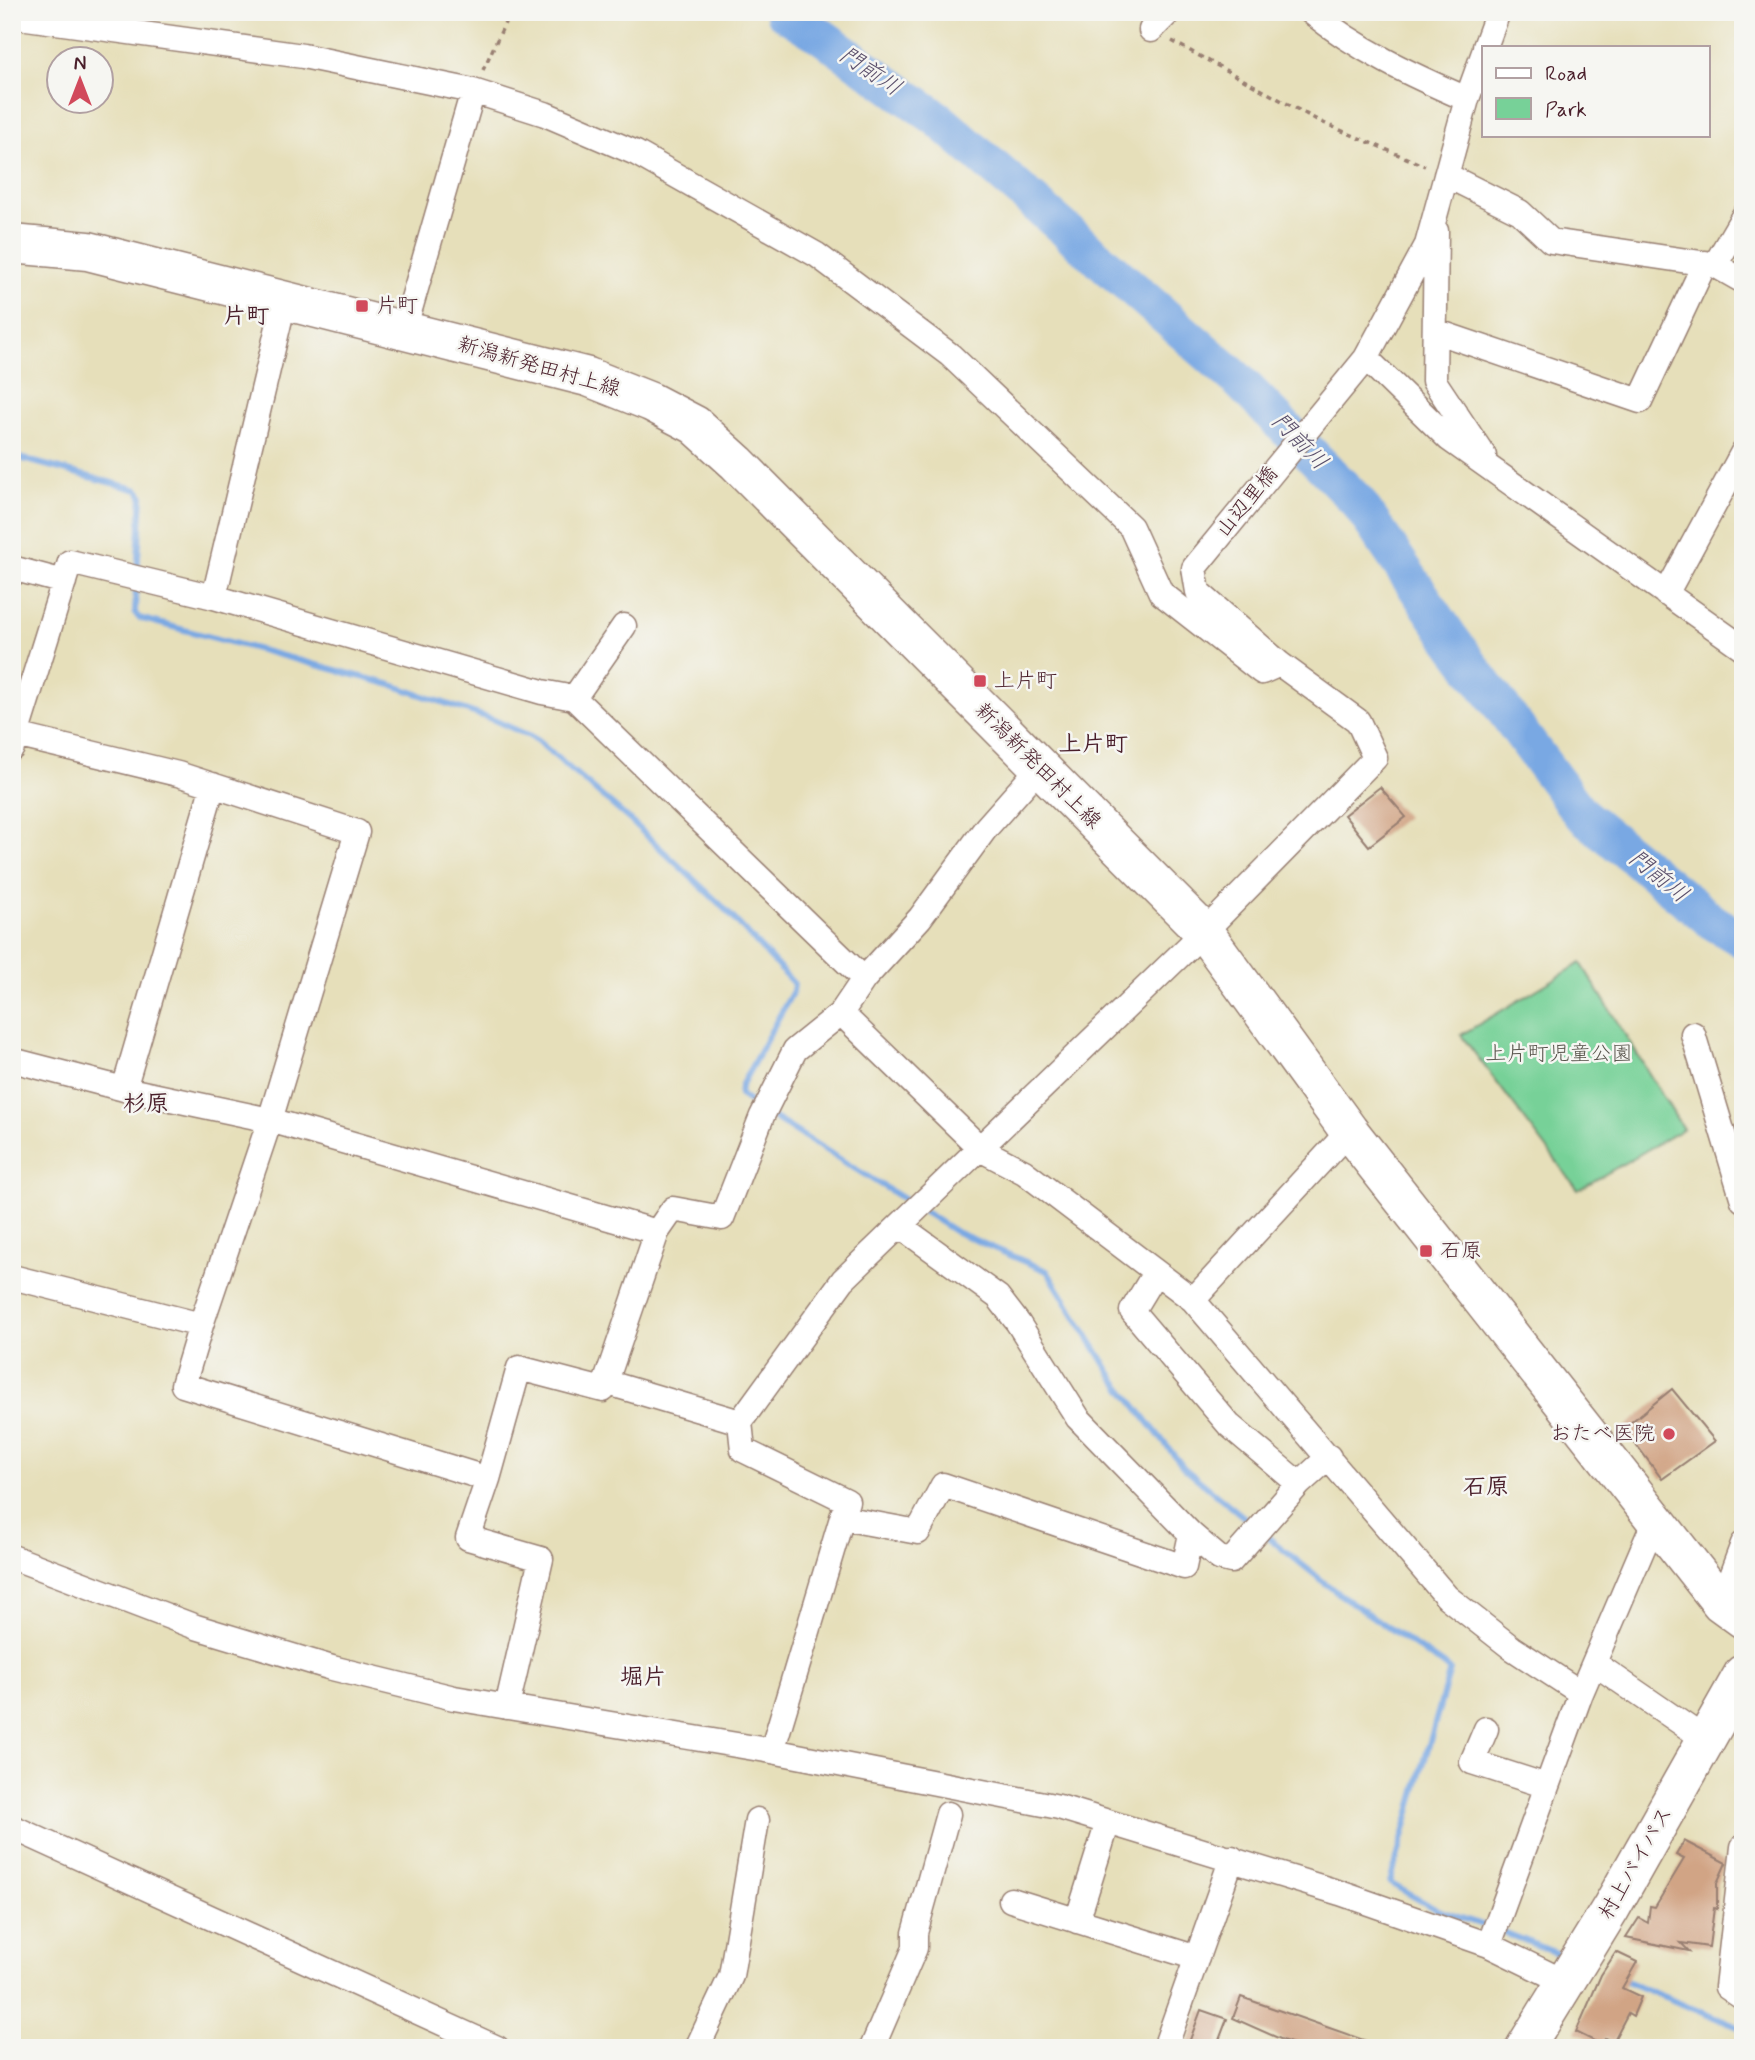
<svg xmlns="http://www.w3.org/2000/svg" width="1755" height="2060" viewBox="0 0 1755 2060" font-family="Mynerve,'Klee One',sans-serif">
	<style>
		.green { fill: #77d198; stroke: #607862; stroke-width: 2 }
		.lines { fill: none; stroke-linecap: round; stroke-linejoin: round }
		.stream { stroke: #79a8e3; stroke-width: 6 }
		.river { stroke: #79a8e3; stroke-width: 37 }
		.building { fill: #d1a485 }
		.minor-casing { stroke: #987f72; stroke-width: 27 }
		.primary-casing { stroke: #987f72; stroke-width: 41 }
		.trunk-casing { stroke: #987f72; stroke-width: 41 }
		.path { stroke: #987f72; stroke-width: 3.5; stroke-dasharray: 5 5; stroke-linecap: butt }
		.minor { stroke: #fff; stroke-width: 24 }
		.primary { stroke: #fff; stroke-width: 38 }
		.trunk { stroke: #fff; stroke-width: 38 }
		.poi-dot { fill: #d1495b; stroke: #f6f6f2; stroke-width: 2.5 }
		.labels { text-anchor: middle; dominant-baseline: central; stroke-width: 5; stroke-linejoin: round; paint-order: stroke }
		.poi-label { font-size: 21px; fill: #4a1f2b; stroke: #f6f6f2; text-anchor: start }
		.street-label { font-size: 21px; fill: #4a1f2b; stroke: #f6f6f2 }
		.park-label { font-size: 21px; fill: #58544c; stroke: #f6f6f2 }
		.water-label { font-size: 23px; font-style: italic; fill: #5a4f6b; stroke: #f6f6f2 }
		.neighbourhood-label { font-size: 23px; font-weight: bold; fill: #4a1f2b; stroke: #f6f6f2 }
	</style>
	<rect width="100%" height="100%" fill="#f6f6f2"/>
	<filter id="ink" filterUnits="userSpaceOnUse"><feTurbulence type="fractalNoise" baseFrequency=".0143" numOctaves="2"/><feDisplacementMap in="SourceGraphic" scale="14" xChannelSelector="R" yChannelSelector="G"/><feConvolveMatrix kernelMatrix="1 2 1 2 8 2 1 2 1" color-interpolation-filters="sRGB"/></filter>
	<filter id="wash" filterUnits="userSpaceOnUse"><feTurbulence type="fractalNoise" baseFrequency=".00686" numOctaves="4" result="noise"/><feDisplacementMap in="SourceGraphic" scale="28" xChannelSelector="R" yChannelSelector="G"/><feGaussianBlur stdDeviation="1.57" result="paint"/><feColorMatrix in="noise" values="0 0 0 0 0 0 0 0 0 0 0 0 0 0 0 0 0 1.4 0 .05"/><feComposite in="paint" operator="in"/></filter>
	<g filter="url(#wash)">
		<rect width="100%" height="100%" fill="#e6dfba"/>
		<path class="green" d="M 1581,963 L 1683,1129 L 1578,1190 L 1461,1035 Z"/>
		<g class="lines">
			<path class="stream" d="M 12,456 L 138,490 L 142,495 L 137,573
				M 136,584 L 135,613 L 139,618 L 392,685 L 494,720 L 534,738 L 631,821 L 723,907 L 794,984 L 793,991 L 741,1086 L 740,1095 L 759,1108
				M 768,1114 L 913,1205
				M 923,1211 L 954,1231 L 1047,1271 L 1114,1378 L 1184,1468 L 1256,1527
				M 1264,1534 L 1335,1591 L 1450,1670 L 1390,1883 L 1435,1909 L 1491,1928
				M 1501,1931 L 1566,1957
				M 1618,1978 L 1743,2029"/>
			<path class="river" d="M 783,12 L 817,33 L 938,119 L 1237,379 L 1358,502 L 1449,636 L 1580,813 L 1713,922 L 1743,940"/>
		</g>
		<g id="blocks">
			<path class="building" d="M 1380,787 L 1406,817 L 1369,846 L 1344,815 Z
				M 1672,1389 L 1715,1441 L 1662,1479 L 1624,1428 Z
				M 1684,1841 L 1726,1863 L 1717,1883 L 1717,1909 L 1714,1908 L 1709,1947 L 1681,1943 L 1689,1951 L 1626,1938 L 1639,1918 L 1648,1923 L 1650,1906 L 1655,1907 L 1684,1859 L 1676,1855 Z
				M 1616,1952 L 1637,1962 L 1622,1988 L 1641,1997 L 1633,2016 L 1628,2013 L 1613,2042 L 1605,2038 L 1602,2045 L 1576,2032 L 1601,1975 Z
				M 1241,1997 L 1378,2045 L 1377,2048 L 1305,2048 L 1285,2041 L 1233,2018 Z
				M 1201,2010 L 1227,2019 L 1216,2048 L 1187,2048 Z"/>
		</g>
	</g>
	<g filter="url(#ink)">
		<use href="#blocks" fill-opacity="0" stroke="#987f72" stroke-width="2"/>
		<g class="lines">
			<defs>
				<path id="minor" d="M 1311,12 C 1358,50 1411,75 1467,99
					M 12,16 L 303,56 L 473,91 L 545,114 L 636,153 L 817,255 L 950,355 L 1131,527 L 1161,593 L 1262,672 L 1280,664
					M 1151,30 L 1169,12
					M 1485,47 L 1498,12
					M 1446,175 L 1520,212 L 1551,241 L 1715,265 L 1743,281
					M 1436,231 L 1434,381 L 1484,456
					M 1715,265 L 1743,217
					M 404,330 L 473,91
					M 1435,331 L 1640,401 L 1705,263
					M 1366,358 L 1449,439 L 1743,648
					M 12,568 L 64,582
					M 1666,594 L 1743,452
					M 214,597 L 284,302
					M 574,698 L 624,626
					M 12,748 L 70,562 L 214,597 L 542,692 L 574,698 L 864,979
					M 841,1013 L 982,1150 L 1024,1172 L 1193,1300 L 1447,1597 L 1512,1648 L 1581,1693
					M 1693,1034 L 1743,1200
					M 12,1060 L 124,1089 L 270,1120 L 657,1232 L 673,1209 L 722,1218 L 762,1116 L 795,1050 L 841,1013 L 864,979 L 920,918 L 986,828 L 1040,767
					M 124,1089 L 213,785
					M 900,1226 L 998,1297 L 1018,1323 L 1078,1418 L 1191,1534 L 1219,1558 L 1231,1561 L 1299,1484 L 1329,1457
					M 1155,1273 L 1132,1311 L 1229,1425 L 1299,1484
					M 12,1277 L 201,1325 L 270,1120 L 357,832 L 178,774 L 16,735
					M 1193,1300 L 1349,1131
					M 201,1325 L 183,1385 L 488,1479
					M 605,1382 L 740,1422
					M 842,1518 L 918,1532 L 943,1485 L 1184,1567 L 1191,1534
					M 12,1557 L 196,1627 L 332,1668 L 454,1698 L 772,1751 L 1059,1807 L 1340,1893 L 1489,1945 L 1567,1983
					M 1721,1603 L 1743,1544
					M 1594,1663 L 1706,1740
					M 507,1707 L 541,1559 L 468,1538 L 488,1479 L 519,1368 L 603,1390 L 657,1232
					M 1486,1729 L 1472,1762 L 1547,1786
					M 772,1751 L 847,1501 L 743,1450 L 740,1422 L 843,1280 L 1204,932 L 1375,758 L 1358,721 L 1280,664 L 1198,592 L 1194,568 L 1366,358 L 1427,245 L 1467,99 L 1484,52
					M 12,1827 L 497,2048
					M 1743,1847 L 1727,1987 L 1743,1998
					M 1011,1900 L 1197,1958
					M 1077,1921 L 1108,1822
					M 1489,1945 L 1581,1693 L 1655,1520
					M 697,2048 L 731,1976 L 757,1820
					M 872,2048 L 915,1948 L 915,1933 L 948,1814
					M 1165,2048 L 1232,1858"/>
				<path id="primary" d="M 12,244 L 88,251 L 588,377 L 651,402 L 695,425 L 737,463 L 1204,932 L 1349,1131 L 1721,1603 L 1743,1619"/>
				<path id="trunk" d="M 1525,2048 L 1611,1908 L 1743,1674"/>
			</defs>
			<use href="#minor" class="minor-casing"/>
			<use href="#primary" class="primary-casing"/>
			<use href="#trunk" class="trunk-casing"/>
			<path class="path" d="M 1118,12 L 1131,20
				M 1172,41 L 1319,121 L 1425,166
				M 483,70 L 510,12"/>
			<use href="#minor" class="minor"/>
			<use href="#primary" class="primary"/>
			<use href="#trunk" class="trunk"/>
		</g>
	</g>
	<g class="poi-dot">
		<rect x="355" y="299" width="14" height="14" rx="3.5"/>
		<rect x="973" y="674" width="14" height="14" rx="3.5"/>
		<rect x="1419" y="1244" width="14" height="14" rx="3.5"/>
		<circle cx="1669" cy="1434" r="7"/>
	</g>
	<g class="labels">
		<g class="poi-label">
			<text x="376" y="306">片町</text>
			<text x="994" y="681">上片町</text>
			<text x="1440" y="1251">石原</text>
			<text x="1655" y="1434" text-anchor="end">おたべ医院</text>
		</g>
		<g class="street-label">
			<text transform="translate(539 367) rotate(16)">新潟新発田村上線</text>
			<text transform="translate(1247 502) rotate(-51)">山辺里橋</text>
			<text transform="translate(1038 766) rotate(45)">新潟新発田村上線</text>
			<text transform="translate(1636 1863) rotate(-60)">村上バイパス</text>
		</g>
		<g class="park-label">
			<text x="1559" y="1054">上片町児童公園</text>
		</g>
		<g class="water-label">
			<text transform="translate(870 72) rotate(34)">門前川</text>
			<text transform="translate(1299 442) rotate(46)">門前川</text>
			<text transform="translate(1658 877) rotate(39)">門前川</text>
		</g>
		<g class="neighbourhood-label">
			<text x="246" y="317">片町</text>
			<text x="1093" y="745">上片町</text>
			<text x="146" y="1105">杉原</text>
			<text x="1486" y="1488">石原</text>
			<text x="643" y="1678">堀片</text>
		</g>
	</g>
	<rect width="1755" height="2060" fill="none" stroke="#f6f6f2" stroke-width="42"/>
	<rect x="1482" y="46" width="228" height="91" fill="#f6f6f2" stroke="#b1a0a2" stroke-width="2"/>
	<rect x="1496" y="68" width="35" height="10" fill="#ffffff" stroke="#b1a0a2" stroke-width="2"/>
	<text x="1545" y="80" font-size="21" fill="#4a1f2b">Road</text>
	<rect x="1496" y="98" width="35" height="21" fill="#77d198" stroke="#b1a0a2" stroke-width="2"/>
	<text x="1545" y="116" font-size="21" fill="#4a1f2b">Park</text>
	<g transform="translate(80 80)"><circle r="33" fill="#f6f6f2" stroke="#b1a0a2" stroke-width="2"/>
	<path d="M0-5L12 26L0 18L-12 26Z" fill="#d1495b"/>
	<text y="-10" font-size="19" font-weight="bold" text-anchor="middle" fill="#4a1f2b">N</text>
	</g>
</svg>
